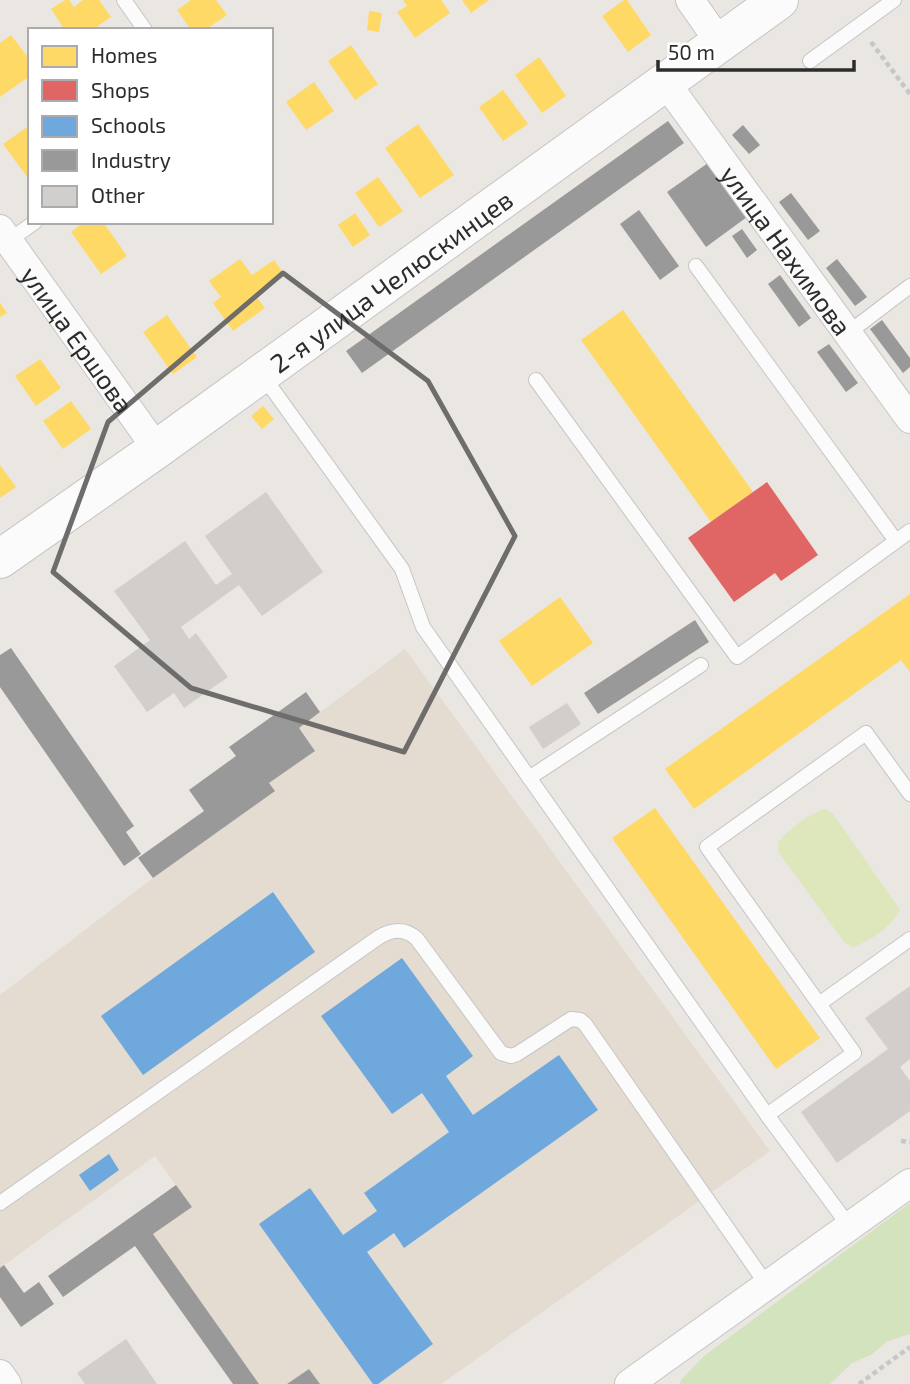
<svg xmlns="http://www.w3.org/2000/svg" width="910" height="1384" viewBox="0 0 910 1384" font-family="'Exo 2',sans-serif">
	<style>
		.education { fill: #e4dbd1 }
		.green { fill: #d3e3bd }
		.pitch { fill: #dde7bb }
		.homes { fill: #ffd966 }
		.shops { fill: #e06666 }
		.schools { fill: #6fa8dc }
		.industry { fill: #999 }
		.building { fill: #d1cecb }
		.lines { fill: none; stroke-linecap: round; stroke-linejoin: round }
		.lane-casing { stroke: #c6c5c5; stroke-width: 16 }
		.street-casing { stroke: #c6c5c5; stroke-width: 30 }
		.secondary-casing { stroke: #c6c5c5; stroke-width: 40 }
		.path { stroke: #c7c7c6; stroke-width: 4.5; stroke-dasharray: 5 3.5; stroke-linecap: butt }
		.lane { stroke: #fcfbfb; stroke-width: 14 }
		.street { stroke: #fcfbfb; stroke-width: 28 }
		.secondary { stroke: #fcfbfb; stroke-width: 38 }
		.marked { fill: none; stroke: #6e6d6c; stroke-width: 5; stroke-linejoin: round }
		.labels { text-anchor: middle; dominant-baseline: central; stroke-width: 7; stroke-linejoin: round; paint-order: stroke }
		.street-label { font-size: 26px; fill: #2c2c2c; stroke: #fff }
	</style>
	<rect width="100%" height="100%" fill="#eae6e2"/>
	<path class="education" d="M 405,649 L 770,1151 L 441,1384 L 320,1384 L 309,1369 L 287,1384 L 259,1384 L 153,1234 L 192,1207 L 155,1156 L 0,1268 L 0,995 L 153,878 L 274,791 L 269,783 L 315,751 L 299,728 Z"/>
	<path class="green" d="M 910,1203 L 910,1334 L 888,1341 L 871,1355 L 852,1363 L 830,1384 L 680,1384 L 681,1380 L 704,1356 Z"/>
	<path class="pitch" d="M 825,809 L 833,814 L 900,910 C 892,926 870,941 853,947 L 845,943 L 779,853 L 778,843 C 788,829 809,814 825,809 Z"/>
	<path class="homes" d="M 65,0 L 69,0 L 74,7 L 83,0 L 99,0 L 111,17 L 92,30 L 59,30 L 63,27 L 51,9 Z
		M 191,0 L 216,0 L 227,15 L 205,30 L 191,30 L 177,10 Z
		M 403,0 L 441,0 L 450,13 L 415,38 L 397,12 L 407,6 Z
		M 462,0 L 489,0 L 471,13 Z
		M 624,0 L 627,0 L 651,35 L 628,52 L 602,16 Z
		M 369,11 L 382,13 L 379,32 L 367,30 Z
		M 11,35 L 30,60 L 30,76 L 0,97 L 0,43 Z
		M 351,45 L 378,84 L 355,100 L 328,61 Z
		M 539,57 L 566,96 L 542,113 L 515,75 Z
		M 314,82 L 334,111 L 306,130 L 286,102 Z
		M 503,90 L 528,124 L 503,141 L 479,107 Z
		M 418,124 L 454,175 L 420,198 L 385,148 Z
		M 30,125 L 30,181 L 3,144 Z
		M 378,177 L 403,211 L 379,227 L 355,193 Z
		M 355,213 L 370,235 L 353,247 L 338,225 Z
		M 84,222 L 103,222 L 127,256 L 101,274 L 71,232 Z
		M 240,259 L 252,275 L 274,260 L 284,274 L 255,295 L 265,308 L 233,331 L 213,303 L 221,297 L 209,281 Z
		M 0,303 L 7,313 L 0,317 Z
		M 623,310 L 753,492 L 711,522 L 581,340 Z
		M 167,315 L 197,357 L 173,374 L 143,332 Z
		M 40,359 L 61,388 L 36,406 L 15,376 Z
		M 71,401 L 91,429 L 63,449 L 43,421 Z
		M 263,406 L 274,419 L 262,429 L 251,416 Z
		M 0,465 L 16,487 L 0,498 Z
		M 910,594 L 910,672 L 901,660 L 694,809 L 665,769 Z
		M 560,597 L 593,643 L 532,686 L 499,641 Z
		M 655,808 L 820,1038 L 776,1069 L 612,838 Z"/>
	<path class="shops" d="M 767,482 L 818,555 L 781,581 L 775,573 L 734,602 L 688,538 Z"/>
	<path class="schools" d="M 273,892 L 315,952 L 143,1075 L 101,1016 Z
		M 402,958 L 473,1056 L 446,1076 L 473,1115 L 559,1055 L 598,1110 L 404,1248 L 394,1233 L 367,1252 L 433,1344 L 378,1384 L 373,1384 L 259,1224 L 310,1188 L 343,1235 L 377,1211 L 364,1193 L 449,1132 L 422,1093 L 392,1114 L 321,1016 Z
		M 109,1154 L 119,1170 L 90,1191 L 79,1175 Z"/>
	<path class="industry" d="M 668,121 L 684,143 L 362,373 L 346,351 Z
		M 743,125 L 760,145 L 749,154 L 732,135 Z
		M 708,163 L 747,217 L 706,247 L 667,192 Z
		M 791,193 L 820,231 L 808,240 L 779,202 Z
		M 639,210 L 679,266 L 660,280 L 620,224 Z
		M 742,229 L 757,250 L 747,258 L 732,236 Z
		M 837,259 L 867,297 L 855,306 L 826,268 Z
		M 780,275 L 811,318 L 799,327 L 768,284 Z
		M 882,320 L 910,358 L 910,367 L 903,373 L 870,329 Z
		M 829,344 L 858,383 L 846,392 L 817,352 Z
		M 695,620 L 709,642 L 598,714 L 584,693 Z
		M 11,648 L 134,826 L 126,832 L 141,854 L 124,866 L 0,687 L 0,655 Z
		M 306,692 L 320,712 L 299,728 L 315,751 L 269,783 L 275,791 L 153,878 L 138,858 L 204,811 L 189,790 L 236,756 L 229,747 Z
		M 176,1185 L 192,1207 L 153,1234 L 259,1384 L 233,1384 L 135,1246 L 63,1297 L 48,1276 Z
		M 4,1265 L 24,1293 L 39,1282 L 54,1304 L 21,1327 L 0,1297 L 0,1268 Z
		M 309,1369 L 320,1384 L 287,1384 Z"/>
	<path class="building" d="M 266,492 L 323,572 L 262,616 L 239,585 L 181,627 L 189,639 L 196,633 L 228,677 L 184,708 L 174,693 L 147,712 L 114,666 L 150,640 L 114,591 L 185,541 L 216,585 L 232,574 L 205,536 Z
		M 567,703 L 581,724 L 543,749 L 529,727 Z
		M 910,986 L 910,1059 L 900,1067 L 910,1081 L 910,1111 L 837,1163 L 801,1112 L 888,1049 L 865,1018 Z
		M 126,1339 L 157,1384 L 85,1384 L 77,1373 Z"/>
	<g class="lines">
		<defs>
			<path id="lane" d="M 124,0 L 145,30
				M 810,61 L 894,0
				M 4,244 L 35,222
				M 696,266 L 896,541
				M 848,333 L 910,286
				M 263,376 L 402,569 L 423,627 L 767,1115 L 849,1226
				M 536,380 L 737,657 L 910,531
				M 529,778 L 701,665
				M 819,1004 L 910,939
				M 767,1115 L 854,1053 L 707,847 L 866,733 L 910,794
				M 0,1203 L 379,937 C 393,929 405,928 417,939 L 501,1053 L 511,1056 L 517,1054 L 571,1019 L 580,1020 L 585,1024 L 767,1285"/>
			<g id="street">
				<path d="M 690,0 L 720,43"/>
				<path id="s1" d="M 666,83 L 910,419"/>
				<path id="s2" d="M 0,229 L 157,449"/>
				<path d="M 0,1374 L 7,1384"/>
				<path d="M 629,1384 L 910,1183"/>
			</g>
			<g id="secondary">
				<path id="s3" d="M 0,559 L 157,449 L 779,0"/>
			</g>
		</defs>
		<use href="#lane" class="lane-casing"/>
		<use href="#street" class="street-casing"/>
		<use href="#secondary" class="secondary-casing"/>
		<path class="path" d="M 871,42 L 910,94
			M 901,1141 L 910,1142
			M 859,1384 L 910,1347"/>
		<use href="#lane" class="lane"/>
		<use href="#street" class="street"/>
		<use href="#secondary" class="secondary"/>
	</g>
	<path class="marked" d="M 283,273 L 428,381 L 515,536 L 404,752 L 191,688 L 53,572 L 108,422 Z"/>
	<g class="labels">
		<g class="street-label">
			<text stroke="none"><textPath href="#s1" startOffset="206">улица Нахимова</textPath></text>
			<text stroke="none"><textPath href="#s3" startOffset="480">2-я улица Челюскинцев</textPath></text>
			<text stroke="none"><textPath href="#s2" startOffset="135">улица Ершова</textPath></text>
		</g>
	</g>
	<rect x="28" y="28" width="245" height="196" fill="#ffffff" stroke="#ababab" stroke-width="2"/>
	<rect x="42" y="46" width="35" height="21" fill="#ffd966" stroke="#ababab" stroke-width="2"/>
	<text x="91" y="63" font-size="21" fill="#2c2c2c">Homes</text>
	<rect x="42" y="80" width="35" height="21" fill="#e06666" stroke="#ababab" stroke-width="2"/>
	<text x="91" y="98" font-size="21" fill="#2c2c2c">Shops</text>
	<rect x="42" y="116" width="35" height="21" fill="#6fa8dc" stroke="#ababab" stroke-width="2"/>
	<text x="91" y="133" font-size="21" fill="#2c2c2c">Schools</text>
	<rect x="42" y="150" width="35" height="21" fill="#999999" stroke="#ababab" stroke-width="2"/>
	<text x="91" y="168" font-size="21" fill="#2c2c2c">Industry</text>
	<rect x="42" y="186" width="35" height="21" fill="#d1cecb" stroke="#ababab" stroke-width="2"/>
	<text x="91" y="203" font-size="21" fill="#2c2c2c">Other</text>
	<path d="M658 60v10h196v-10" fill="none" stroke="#2c2c2c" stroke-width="3.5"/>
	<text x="668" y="60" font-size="21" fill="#2c2c2c" stroke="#ffffff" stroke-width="5" paint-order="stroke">50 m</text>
</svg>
